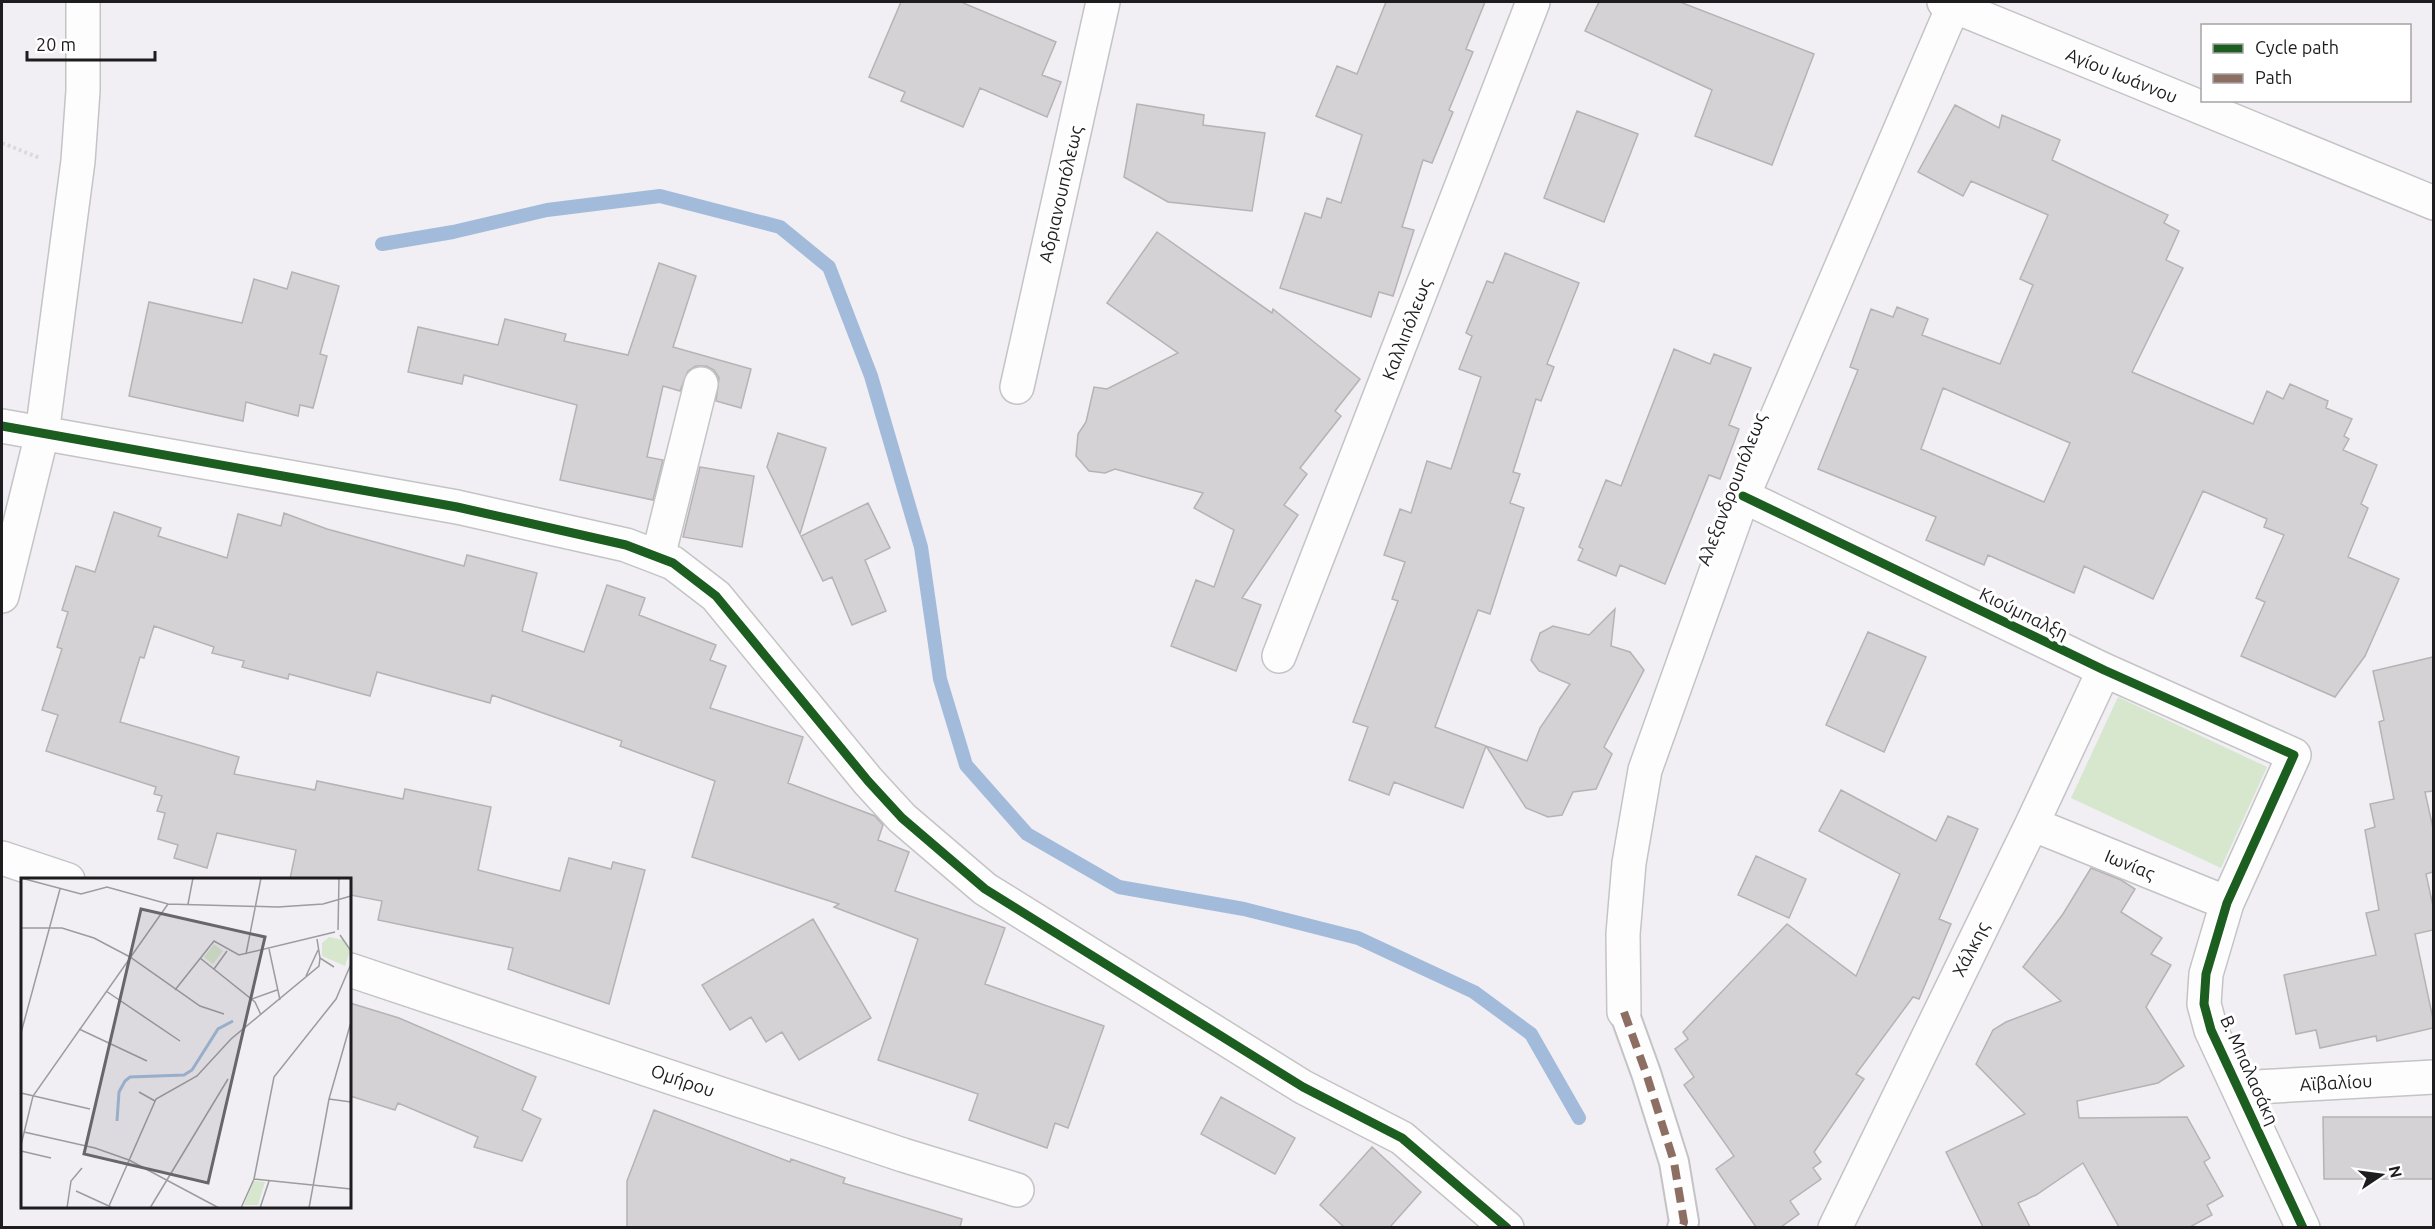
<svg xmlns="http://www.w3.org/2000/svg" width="2435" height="1229" viewBox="0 0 2435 1229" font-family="Ubuntu,sans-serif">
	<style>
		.green { fill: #d6e7ce }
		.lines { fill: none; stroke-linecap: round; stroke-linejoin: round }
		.stream { stroke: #a3bbdb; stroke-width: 14 }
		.building { fill: #d4d2d4; stroke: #b5b3b4; stroke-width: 1.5; fill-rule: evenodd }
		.pedestrian-casing { stroke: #c4c3c6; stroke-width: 32 }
		.minor-casing { stroke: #c4c3c6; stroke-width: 36 }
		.tertiary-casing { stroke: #c4c3c6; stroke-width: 36 }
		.path { stroke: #dadadb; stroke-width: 4; stroke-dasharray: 3 3; stroke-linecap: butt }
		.pedestrian { stroke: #fdfdfd; stroke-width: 28 }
		.minor { stroke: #fdfdfd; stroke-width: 33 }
		.tertiary { stroke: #fdfdfd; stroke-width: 33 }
		.quiet { stroke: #8d6e63; stroke-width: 8; stroke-dasharray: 15 8; stroke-linecap: butt }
		.cycleway-casing { stroke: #fff; stroke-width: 13 }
		.cycleway { stroke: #1b5e20; stroke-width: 9 }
		.labels { text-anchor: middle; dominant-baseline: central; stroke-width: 6; stroke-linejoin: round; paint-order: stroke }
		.street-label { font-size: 18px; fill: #1d1c1f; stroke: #fff }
		.inset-river { fill: none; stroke: #a3bbdb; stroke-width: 3 }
		.inset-road { fill: none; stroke: #9c9b9e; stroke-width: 1.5 }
		.view { fill: #676669; fill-opacity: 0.15; stroke: #676669; stroke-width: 3 }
		.inset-edge { fill: none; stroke: #1d1c1f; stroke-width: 3 }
	</style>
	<rect width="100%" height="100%" fill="#f1eff3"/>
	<path class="green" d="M 2118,697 L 2267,767 L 2221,868 L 2071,798 Z"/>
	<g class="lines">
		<path class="stream" d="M 382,244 L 453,232 L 547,210 L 660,196 L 780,227 L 829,267 L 871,376 L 921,547 L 940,679 L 966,765 L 1027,834 L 1119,887 L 1244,909 L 1358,938 L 1474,992 L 1531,1034 L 1579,1118"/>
	</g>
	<path class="building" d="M 901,2 L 961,2 L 1056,42 L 1042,75 L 1061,82 L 1047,117 L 980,88 L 963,127 L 901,101 L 905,92 L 869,77 Z
		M 1386,2 L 1485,2 L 1466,49 L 1473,52 L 1449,110 L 1453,112 L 1432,163 L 1423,160 L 1402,227 L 1414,230 L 1393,296 L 1379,292 L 1371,317 L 1280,288 L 1305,213 L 1321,218 L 1327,198 L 1341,203 L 1362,135 L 1316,116 L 1337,66 L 1357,74 Z
		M 1599,2 L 1680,2 L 1814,54 L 1772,165 L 1695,136 L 1712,90 L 1585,31 Z
		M 1137,104 L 1204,115 L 1203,125 L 1265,133 L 1252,211 L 1168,202 L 1124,177 Z
		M 1955,105 L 1999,128 L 2002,115 L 2060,140 L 2052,160 L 2168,215 L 2164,223 L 2179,231 L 2166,260 L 2183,268 L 2132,372 L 2253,424 L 2267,391 L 2283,399 L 2290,384 L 2328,401 L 2326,408 L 2352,419 L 2344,436 L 2349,439 L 2343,450 L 2377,465 L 2361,504 L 2368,508 L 2348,557 L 2399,579 L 2365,656 L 2335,697 L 2241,656 L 2265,602 L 2256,598 L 2284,535 L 2264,527 L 2267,519 L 2203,491 L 2153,599 L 2084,566 L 2074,593 L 1988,555 L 1984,565 L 1926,540 L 1936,517 L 1818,469 L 1858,370 L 1850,367 L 1871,309 L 1893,317 L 1897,307 L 1928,319 L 1922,335 L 2000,364 L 2033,285 L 2020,279 L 2048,215 L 1971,181 L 1963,196 L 1918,172 ZM 1943,388 L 2070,443 L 2044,502 L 1921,449 Z
		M 1577,111 L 1638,134 L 1604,222 L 1544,198 Z
		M 1157,232 L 1272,313 L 1273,309 L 1360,379 L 1335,411 L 1341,416 L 1300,468 L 1307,474 L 1284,505 L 1298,515 L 1242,598 L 1261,605 L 1236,671 L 1171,646 L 1196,580 L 1214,587 L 1234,530 L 1194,508 L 1203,493 L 1115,469 L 1105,473 L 1089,471 L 1076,456 L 1078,434 L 1086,422 L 1094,387 L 1107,389 L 1178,353 L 1107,303 Z
		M 1505,253 L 1579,283 L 1547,364 L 1554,367 L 1541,401 L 1536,399 L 1513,472 L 1520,474 L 1510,503 L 1524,508 L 1490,614 L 1478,610 L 1435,727 L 1486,746 L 1463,808 L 1394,782 L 1389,795 L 1349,780 L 1368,727 L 1353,722 L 1398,601 L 1392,599 L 1405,562 L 1384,555 L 1400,509 L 1411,513 L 1427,461 L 1451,469 L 1481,377 L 1459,369 L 1472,336 L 1466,333 L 1487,281 L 1493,283 Z
		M 659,263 L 696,276 L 673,347 L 751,369 L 741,408 L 716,401 L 719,378 L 714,370 L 706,366 L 696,366 L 688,371 L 680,391 L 663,386 L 647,457 L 663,460 L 653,500 L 560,480 L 577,405 L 464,375 L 462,384 L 408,372 L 418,327 L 498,345 L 505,319 L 566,334 L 564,341 L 628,355 Z
		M 292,272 L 339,286 L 320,354 L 327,356 L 313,408 L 300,405 L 298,416 L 246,402 L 243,421 L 129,396 L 149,302 L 242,323 L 254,279 L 287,289 Z
		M 1674,349 L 1710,364 L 1714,354 L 1751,368 L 1729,425 L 1739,429 L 1720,479 L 1709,475 L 1665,584 L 1620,565 L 1616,576 L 1578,560 L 1583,549 L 1579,547 L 1606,480 L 1621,486 Z
		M 778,433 L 826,448 L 800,534 L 767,467 Z
		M 700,467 L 754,476 L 742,547 L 683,537 Z
		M 868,503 L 890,548 L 865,560 L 886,611 L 852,625 L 832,577 L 823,581 L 801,536 Z
		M 114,512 L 161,528 L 158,536 L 227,558 L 238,514 L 281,526 L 284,513 L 327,529 L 464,566 L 467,555 L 537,573 L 522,631 L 584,652 L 607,585 L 645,598 L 639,615 L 716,645 L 710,660 L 726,666 L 710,708 L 803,737 L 788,783 L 875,816 L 883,825 L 878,840 L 909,852 L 895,891 L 1005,928 L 985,984 L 1104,1026 L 1068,1128 L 1055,1123 L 1047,1148 L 969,1120 L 978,1094 L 878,1060 L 918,939 L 834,907 L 839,904 L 692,857 L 715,781 L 620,746 L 622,741 L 492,695 L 490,703 L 377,672 L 370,696 L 289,674 L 288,679 L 242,667 L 244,661 L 212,653 L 214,647 L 154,626 L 144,658 L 140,657 L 120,722 L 239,757 L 234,774 L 315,790 L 317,781 L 403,799 L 405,789 L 491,807 L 478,870 L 560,891 L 569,858 L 611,869 L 613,862 L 645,870 L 609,1004 L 508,969 L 513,948 L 378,920 L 382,901 L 350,895 L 350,879 L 290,879 L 296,850 L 217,833 L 207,868 L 174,858 L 178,845 L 158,839 L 165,813 L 157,811 L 162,796 L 154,794 L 156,787 L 46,751 L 58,715 L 42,710 L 62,649 L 57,647 L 68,612 L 62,610 L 76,566 L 95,572 Z
		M 1615,609 L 1611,646 L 1630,652 L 1644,670 L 1604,747 L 1612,754 L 1596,789 L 1573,792 L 1562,815 L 1548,817 L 1526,808 L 1486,746 L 1527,761 L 1540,728 L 1570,684 L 1539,671 L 1531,660 L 1540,633 L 1553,626 L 1589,635 Z
		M 1868,632 L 1926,657 L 1884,752 L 1826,725 Z
		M 2433,657 L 2433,791 L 2425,792 L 2433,828 L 2433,872 L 2426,874 L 2433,906 L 2433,930 L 2415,934 L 2433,1019 L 2433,1028 L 2377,1041 L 2376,1036 L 2320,1048 L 2316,1030 L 2296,1034 L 2284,975 L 2376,955 L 2366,913 L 2379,910 L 2365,830 L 2375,827 L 2370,804 L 2394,799 L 2379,722 L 2384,720 L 2373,671 Z
		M 1841,790 L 1936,841 L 1948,816 L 1978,829 L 1939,919 L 1951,924 L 1919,999 L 1913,997 L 1856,1074 L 1864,1079 L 1814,1152 L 1821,1162 L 1813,1168 L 1821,1179 L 1790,1201 L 1799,1214 L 1781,1227 L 1756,1227 L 1716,1169 L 1734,1156 L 1684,1085 L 1694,1077 L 1675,1049 L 1688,1039 L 1683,1032 L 1787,924 L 1856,976 L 1900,874 L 1819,831 Z
		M 1756,856 L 1806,879 L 1789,918 L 1738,895 Z
		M 2091,868 L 2121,880 L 2135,889 L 2121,912 L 2162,938 L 2151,954 L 2171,965 L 2146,1007 L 2184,1066 L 2158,1083 L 2077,1101 L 2079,1118 L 2187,1117 L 2210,1158 L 2204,1162 L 2223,1196 L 2207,1205 L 2212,1215 L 2190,1227 L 2119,1227 L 2083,1163 L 2036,1195 L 2018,1203 L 2030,1227 L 1983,1227 L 1946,1152 L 2025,1114 L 1976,1064 L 1993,1030 L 2006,1022 L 2061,1001 L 2023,967 L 2063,914 Z
		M 813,919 L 871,1018 L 799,1060 L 782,1032 L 766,1042 L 751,1017 L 730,1030 L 702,985 Z
		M 350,1003 L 399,1018 L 536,1077 L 522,1110 L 541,1119 L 522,1161 L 474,1147 L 478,1137 L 398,1103 L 395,1110 L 350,1096 Z
		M 1221,1097 L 1295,1138 L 1275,1174 L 1201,1134 Z
		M 654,1110 L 790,1162 L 791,1159 L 845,1178 L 843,1183 L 962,1219 L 960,1227 L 627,1227 L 627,1181 Z
		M 2323,1117 L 2433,1117 L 2433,1179 L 2324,1179 Z
		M 1372,1147 L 1421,1192 L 1390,1227 L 1344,1227 L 1320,1205 Z"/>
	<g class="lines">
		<defs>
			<path id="pedestrian" d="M 1624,1012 L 1646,1073 L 1674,1162 L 1684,1222 L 1682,1228"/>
			<path id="minor" d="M 1017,387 L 1103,2
				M 2,426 L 457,507 L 626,545 L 673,563 L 716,596 L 868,781 L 902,818 L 985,889 L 1303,1087 L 1402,1138 L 1507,1228
				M 1743,496 L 2104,670 L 2294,755 L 2227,903 L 2206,974 L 2204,1004 L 2211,1030 L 2303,1228
				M 658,557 L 701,384
				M 2,596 L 42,434 L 78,161 L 83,91 L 83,2
				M 1279,656 L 1533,2
				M 2032,824 L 2227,903
				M 2,858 L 68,880
				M 350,970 L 903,1155 L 1017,1190
				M 1624,1012 L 1623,934 L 1629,863 L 1645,770 L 1743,496 L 1955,2
				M 2238,1088 L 2434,1077
				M 1835,1228 L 2032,824 L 2104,670"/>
			<path id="tertiary" d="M 1944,2 L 2434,203"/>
		</defs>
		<use href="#pedestrian" class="pedestrian-casing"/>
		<use href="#minor" class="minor-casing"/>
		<use href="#tertiary" class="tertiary-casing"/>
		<path class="path" d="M 2,143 L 40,158"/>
		<use href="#pedestrian" class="pedestrian"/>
		<use href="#minor" class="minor"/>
		<use href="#tertiary" class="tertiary"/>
		<path class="quiet" d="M 1624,1012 L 1646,1073 L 1674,1162 L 1684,1222 L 1682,1228"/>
		<defs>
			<path id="cycleway" d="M 2,426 L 457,507 L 626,545 L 673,563 L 716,596 L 868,781 L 902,818 L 985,889 L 1303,1087 L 1402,1138 L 1507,1228
				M 1743,496 L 2104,670 L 2294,755 L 2227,903 L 2206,974 L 2204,1004 L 2211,1030 L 2303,1228"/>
		</defs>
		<use href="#cycleway" class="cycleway-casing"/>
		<use href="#cycleway" class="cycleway"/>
	</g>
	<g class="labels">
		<g class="street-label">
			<text transform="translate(2122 75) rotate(22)">Αγίου Ιωάννου</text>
			<text transform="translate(1060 194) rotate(-77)">Αδριανουπόλεως</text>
			<text transform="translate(1406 329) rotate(-69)">Καλλιπόλεως</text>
			<text transform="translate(1731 489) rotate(-69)">Αλεξανδρουπόλεως</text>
			<text transform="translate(2024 613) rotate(26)">Κιούμπαλξη</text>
			<text transform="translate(2130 864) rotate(22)">Ιωνίας</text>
			<text transform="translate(1970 949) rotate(-63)">Χάλκης</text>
			<text transform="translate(2250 1070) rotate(66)">Β. Μπαλασάκη</text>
			<text transform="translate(683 1080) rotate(19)">Ομήρου</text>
			<text transform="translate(2336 1082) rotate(-3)">Αϊβαλίου</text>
		</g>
	</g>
	<g transform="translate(21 878)">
		<rect width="330" height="330" fill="#f1eff3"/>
		<path d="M 308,59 L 322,62 L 329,73 L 324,88 L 301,78 L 301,65 ZM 193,66 L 202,73 L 192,86 L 183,79 ZM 233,303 L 244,304 L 237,327 L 223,327 Z" fill="#d6e7ce"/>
		<path class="inset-river" d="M 96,243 L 98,214 L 104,203 L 109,199 L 163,197 L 171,192 L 197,151 L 212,143"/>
		<path class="inset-road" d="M 0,0 L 60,16 L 86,9 L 147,26 L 257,29 L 302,26 L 330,18M 167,26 L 172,0M 0,50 L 41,50 L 73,60 L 109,79 L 179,128 L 203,136M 317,52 L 318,0M 319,57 L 330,73M 296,61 L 299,80 L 313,89M 248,71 L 259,122M 225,76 L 240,0M 179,80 L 234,124 L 240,137M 193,91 L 206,73M 285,98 L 297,72M 154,112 L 193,63 L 218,77 L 314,54M 85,113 L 159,163M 231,121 L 256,112M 58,151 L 126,183M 0,155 L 39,11M 118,214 L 134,223M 0,215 L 69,231M 308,221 L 330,224M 3,254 L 74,270 L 108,282 L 198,330M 0,267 L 12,218 L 147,26M 0,273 L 30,280M 233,301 L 330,311M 55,313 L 90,329M 88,328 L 135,221 L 176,198 L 210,161 L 298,88 L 299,80M 46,330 L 50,303 L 61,290M 129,330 L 207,201M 220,330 L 233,301 L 253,199 L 315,121 L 330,86M 239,330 L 248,303M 288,330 L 308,221 L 330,144"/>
		<path class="view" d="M 120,31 L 244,59 L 187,305 L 63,276 Z"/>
		<rect width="330" height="330" class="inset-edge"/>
	</g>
	<rect width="2435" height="1229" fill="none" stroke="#1d1c1f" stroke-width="6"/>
	<rect x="2201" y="24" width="210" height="78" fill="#ffffff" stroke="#a5a4a5" stroke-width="1.5"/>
	<rect x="2213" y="44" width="30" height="9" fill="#1b5e20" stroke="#a5a4a5" stroke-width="1.5"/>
	<text x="2255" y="54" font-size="18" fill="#1d1c1f">Cycle path</text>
	<rect x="2213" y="74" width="30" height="9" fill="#8d6e63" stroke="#a5a4a5" stroke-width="1.5"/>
	<text x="2255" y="84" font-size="18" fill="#1d1c1f">Path</text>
	<g transform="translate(2381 1175) rotate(77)" stroke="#ffffff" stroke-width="4.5" paint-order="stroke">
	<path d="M0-4.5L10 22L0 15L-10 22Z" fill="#1d1c1f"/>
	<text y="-9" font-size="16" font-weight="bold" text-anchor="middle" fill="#1d1c1f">N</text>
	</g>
	<path d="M27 51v9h128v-9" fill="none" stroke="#1d1c1f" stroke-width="3"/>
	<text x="36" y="51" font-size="18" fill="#1d1c1f" stroke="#ffffff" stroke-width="4.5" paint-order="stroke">20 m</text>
</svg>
